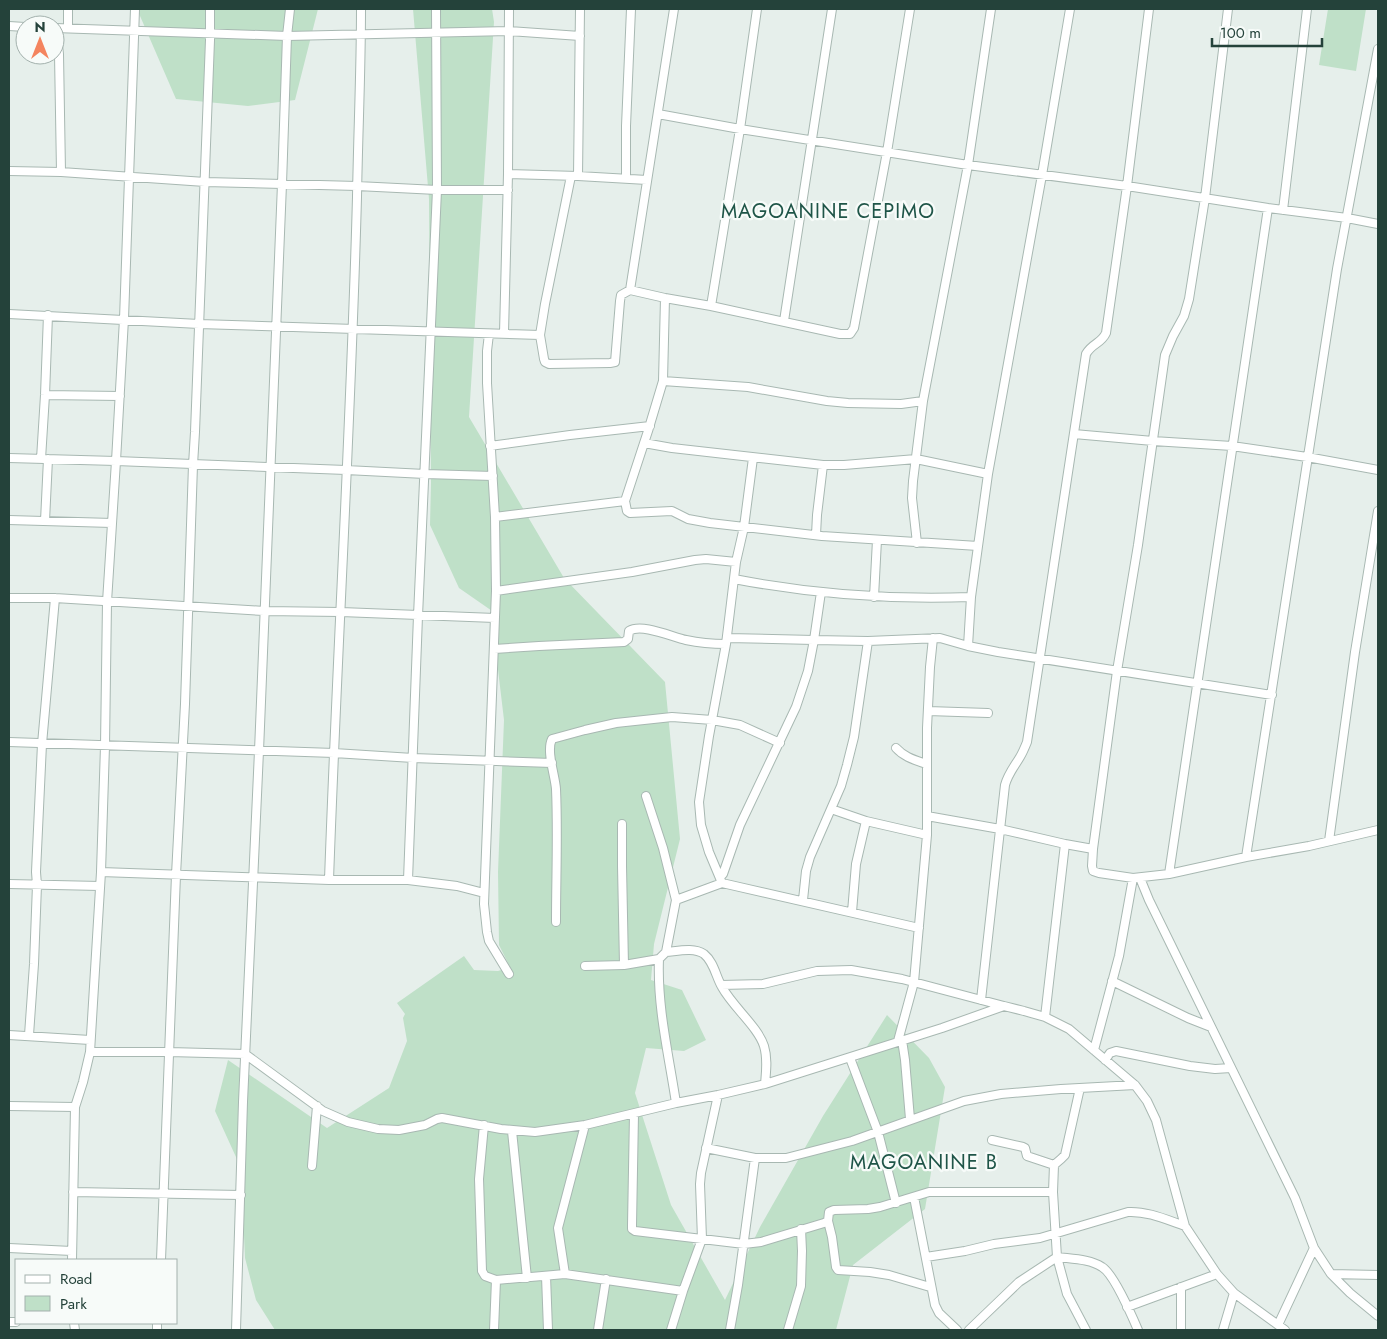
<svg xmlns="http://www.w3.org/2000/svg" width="1387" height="1339" viewBox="0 0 1387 1339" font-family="Jost,sans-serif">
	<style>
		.green { fill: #bfe0c8 }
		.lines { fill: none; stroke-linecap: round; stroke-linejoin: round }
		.minor-casing { stroke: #a8b8b2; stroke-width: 10 }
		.minor { stroke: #fff; stroke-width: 8 }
		.labels { text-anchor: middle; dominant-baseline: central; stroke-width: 4.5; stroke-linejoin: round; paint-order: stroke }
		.neighbourhood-label { font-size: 20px; letter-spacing: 1px; fill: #1f5548; stroke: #f7fbf9 }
	</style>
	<rect width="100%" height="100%" fill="#e6efeb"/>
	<path class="green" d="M 137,9 L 318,9 L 295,100 L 248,106 L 176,99 Z
		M 413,9 L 492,9 L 494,22 L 469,417 L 564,578 L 665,682 L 680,839 L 654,944 L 651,980 L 682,990 L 706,1040 L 684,1051 L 646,1048 L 635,1093 L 671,1205 L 725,1300 L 760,1227 L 823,1116 L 887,1015 L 929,1058 L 945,1087 L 925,1209 L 853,1265 L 836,1330 L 275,1330 L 256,1300 L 245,1258 L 241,1168 L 215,1111 L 228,1060 L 327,1128 L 389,1088 L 407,1041 L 403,1018 L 405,1014 L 397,1003 L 464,956 L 474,970 L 498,971 L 510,967 L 499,945 L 498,872 L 504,720 L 494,636 L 495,613 L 459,588 L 430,525 L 431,483 L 429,199 Z
		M 1328,9 L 1366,9 L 1356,71 L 1319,65 Z"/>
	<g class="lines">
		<defs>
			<path id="minor" d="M 68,9 L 68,28
				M 1228,9 L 1205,198 L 1189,299 L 1184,316 L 1173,336 L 1165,355 L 1138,545 L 1117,671 L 1093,849 L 1092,866 L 1093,871 L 1099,873 L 1133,878 L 1169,874 L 1246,857 L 1309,846 L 1378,830
				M 9,26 L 25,27
				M 55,28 L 287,36 L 509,31 L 580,36
				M 56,28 L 59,54 L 61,172
				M 658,114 L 740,129 L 968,165 L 1127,186 L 1268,208 L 1347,218 L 1378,224
				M 9,171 L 61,172 L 205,182 L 357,186 L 437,190 L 508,190
				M 508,174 L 578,176 L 647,180
				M 571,176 L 545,304 L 540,335 L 544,359 L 545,362 L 549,364 L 610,363 L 615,362 L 620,301 L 621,295 L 630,290 L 665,298 L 711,306 L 840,334 L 850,334 L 854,328 L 887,152 L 910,9
				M 578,176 L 580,9
				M 626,178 L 626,126 L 631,9
				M 1283,210 L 1307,9
				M 630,290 L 674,9
				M 711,306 L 740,129 L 757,9
				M 9,314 L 199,324 L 540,335
				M 784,321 L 832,9
				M 504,333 L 508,174 L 509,9
				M 489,334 L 487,351 L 487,383 L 495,517 L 496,591 L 484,904 L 487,932 L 489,941 L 509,974
				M 663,381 L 748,387 L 827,401 L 848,403 L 901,404 L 923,401
				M 45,395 L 120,396
				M 1074,434 L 1153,441 L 1232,446 L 1307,457 L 1378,470
				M 644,443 L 672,448 L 823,465 L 844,465 L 916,459 L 988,474
				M 490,446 L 570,435 L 650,426
				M 9,458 L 116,461 L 346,470 L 425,474 L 493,476
				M 41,459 L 45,395 L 48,315
				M 625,501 L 627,511 L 630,513 L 672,511 L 688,519 L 710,523 L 822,536 L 978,546
				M 495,517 L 625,501 L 648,431 L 663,381 L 665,298
				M 9,520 L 112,523
				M 45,521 L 48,459
				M 816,535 L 817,515 L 823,465
				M 917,543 L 912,498 L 913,481 L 923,401 L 968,165 L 991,9
				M 736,562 L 744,527 L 753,458
				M 734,579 C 812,594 891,600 971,597
				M 496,591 L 632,572 L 695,560 L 706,559 L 736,562 L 726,644 L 709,736 L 699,802 L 701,825 L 709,852 L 722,883
				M 821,592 L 814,640 L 868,641 L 940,638 L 968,646 L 998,652 L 1272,695
				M 874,597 L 877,540
				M 9,598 L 55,598 L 264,611 L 341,612 L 495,618
				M 968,646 L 971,597 L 988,474 L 1042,175 L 1070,9
				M 494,649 L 539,646 L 624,642 L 628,639 L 629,631 C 642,623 672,637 686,640 C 700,643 713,644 726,644
				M 928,711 L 988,713
				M 9,742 L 334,753 L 413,758 L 552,763
				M 896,748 C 904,757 915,760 926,764
				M 646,796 L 663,848 L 676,900
				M 831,809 L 866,821 L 856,864 L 852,912
				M 927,816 L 1000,829 L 1065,844 L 1045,1017
				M 866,821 L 927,835
				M 622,824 L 622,866 L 624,965
				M 1329,841 L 1355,652 L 1378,511
				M 1065,844 L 1093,849
				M 1246,857 L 1337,269 L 1378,49
				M 101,872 L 329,880 L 408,880 L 457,886 L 484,893
				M 1169,874 C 1200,652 1234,430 1268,208
				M 720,877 L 723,874 L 740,825 L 796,707 L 808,671 L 814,640 L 727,638
				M 1140,878 L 1149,900 L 1295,1198 L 1314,1248 L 1331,1274 L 1378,1275
				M 329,880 C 337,652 351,425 357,197 C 358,134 361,72 361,9
				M 408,880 L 418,616 L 437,190 L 436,9
				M 9,884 L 100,886
				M 803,900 L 806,871 L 810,857 L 841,786 L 847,765 L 854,737 L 868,641
				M 556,922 C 556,877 558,833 556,789 C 555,775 546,751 552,739 L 585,730 L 616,723 L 672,717 L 712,720 L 740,725 L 780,743
				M 666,952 C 678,951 694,947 704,954 C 714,962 716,977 722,987 C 733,1007 758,1027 764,1046 C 768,1059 766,1072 765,1084
				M 659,959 C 657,1007 669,1056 676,1103
				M 585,966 L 624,965 L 659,959 L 666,952 L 676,900 L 722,883 L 919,928
				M 1112,981 L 1188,1018 L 1211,1027
				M 721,985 L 763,984 L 817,971 L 851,970 L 902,979 L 1004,1006
				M 981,1000 L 1005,785 C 1008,774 1014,767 1020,757 C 1023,752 1025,747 1027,742 L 1086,354 C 1092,343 1101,344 1106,333 L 1127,186 L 1149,9
				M 9,1035 L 90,1040
				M 29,1035 L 34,964 L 37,885 L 36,872 L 42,744 L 55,598
				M 902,1040 L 905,1060 L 910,1119
				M 898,1041 L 914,982 L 927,835 L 927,728 L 930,667 L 933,638
				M 1094,1050 L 1119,956 L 1133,878
				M 90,1052 L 169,1052 L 245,1054 L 323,1111 L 348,1122 L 378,1129 L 399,1130 L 425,1125 L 437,1119 L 442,1118 L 501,1129 L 535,1132 L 585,1125 L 676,1103 L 718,1095 L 765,1084 L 942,1028 L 1004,1006 L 1024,1011 L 1045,1017 L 1069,1029 L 1135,1085 L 1147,1101 L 1156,1120 L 1185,1226 L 1217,1274 L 1234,1293 L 1285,1330
				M 850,1058 L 878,1132 L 896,1203
				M 1105,1060 L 1110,1053 L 1116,1051 L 1190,1066 L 1215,1069 L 1231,1068
				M 1080,1088 L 1065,1155 L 1061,1159 L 1054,1165 L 1053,1192 L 1057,1257 L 1067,1294 L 1086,1330
				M 9,1106 L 75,1107
				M 634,1114 L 632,1225 L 632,1229 L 635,1231 L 744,1244 L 761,1242 L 824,1223 L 828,1221 L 829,1212 L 834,1210 L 868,1209 L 880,1207 L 929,1192 L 1053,1192
				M 484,1125 L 479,1179 L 482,1271 L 485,1276 L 496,1280 L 565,1274 L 683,1291
				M 512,1131 L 527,1278
				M 992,1140 L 1023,1147 L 1025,1148 L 1027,1156 L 1054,1165
				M 706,1148 L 755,1158 L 786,1158 L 852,1141 L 964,1101 L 1001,1094 L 1061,1089 L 1135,1085
				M 312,1166 L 317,1106
				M 73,1192 L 241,1195
				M 914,1197 L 935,1305 L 939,1313 L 957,1330
				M 828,1221 L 832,1237 L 836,1267 L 838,1270 L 870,1272 L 889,1275 L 930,1287
				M 9,1248 L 72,1251
				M 926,1257 L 965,1251 L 994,1244 L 1040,1238 L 1128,1212 C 1148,1211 1167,1220 1185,1226
				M 72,1260 L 75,1107 L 83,1082 L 90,1052 L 101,872 L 105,746 L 107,602 L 116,461 L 124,319 L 135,9
				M 161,1260 L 176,875 L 185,704 L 193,465 L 195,432 L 210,40 L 210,9
				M 565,1274 L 558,1228 L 585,1125
				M 1331,1274 L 1350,1293 L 1378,1316
				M 546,1276 L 548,1330
				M 1127,1307 L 1217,1274
				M 9,1322 L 16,1322
				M 74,1323 L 75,1330
				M 1278,1325 L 1314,1248
				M 157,1330 L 157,1323
				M 236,1330 L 243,1102 L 259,751 L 282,184 L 287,36 L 290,9
				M 494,1330 L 496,1280
				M 598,1330 L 606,1279
				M 671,1330 L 683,1291 L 702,1239 L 700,1184 L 701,1173 L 718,1095
				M 730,1330 L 738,1285 L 755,1158
				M 788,1330 L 801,1286 L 802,1251 L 801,1229
				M 969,1330 L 1019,1282 L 1057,1257 C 1072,1259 1090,1259 1102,1267 C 1114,1274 1132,1316 1138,1330
				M 1181,1330 L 1181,1287
				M 1223,1330 L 1234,1293"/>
		</defs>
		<use href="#minor" class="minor-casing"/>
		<use href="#minor" class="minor"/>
	</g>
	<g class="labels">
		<g class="neighbourhood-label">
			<text x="828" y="211">MAGOANINE CEPIMO</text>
			<text x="924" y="1162">MAGOANINE B</text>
		</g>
	</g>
	<rect width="1387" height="1339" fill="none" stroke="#24423a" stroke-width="20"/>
	<rect x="15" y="1259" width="162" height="65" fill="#f7fbf9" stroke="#a3b1ad"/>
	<rect x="25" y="1275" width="25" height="8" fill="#ffffff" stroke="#a3b1ad"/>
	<text x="60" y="1284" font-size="15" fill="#24423a">Road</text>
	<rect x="25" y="1296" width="25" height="15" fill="#bfe0c8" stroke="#a3b1ad"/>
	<text x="60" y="1309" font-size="15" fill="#24423a">Park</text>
	<g transform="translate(40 40)"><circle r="24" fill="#f7fbf9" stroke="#a3b1ad"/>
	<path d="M0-4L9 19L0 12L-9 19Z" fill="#f4845f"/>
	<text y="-8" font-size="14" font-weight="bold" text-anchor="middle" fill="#24423a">N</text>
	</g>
	<path d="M1212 38v8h110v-8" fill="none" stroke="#24423a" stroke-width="2.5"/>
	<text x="1220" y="38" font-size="15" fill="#24423a" stroke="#f7fbf9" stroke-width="4" paint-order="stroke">100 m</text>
</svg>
